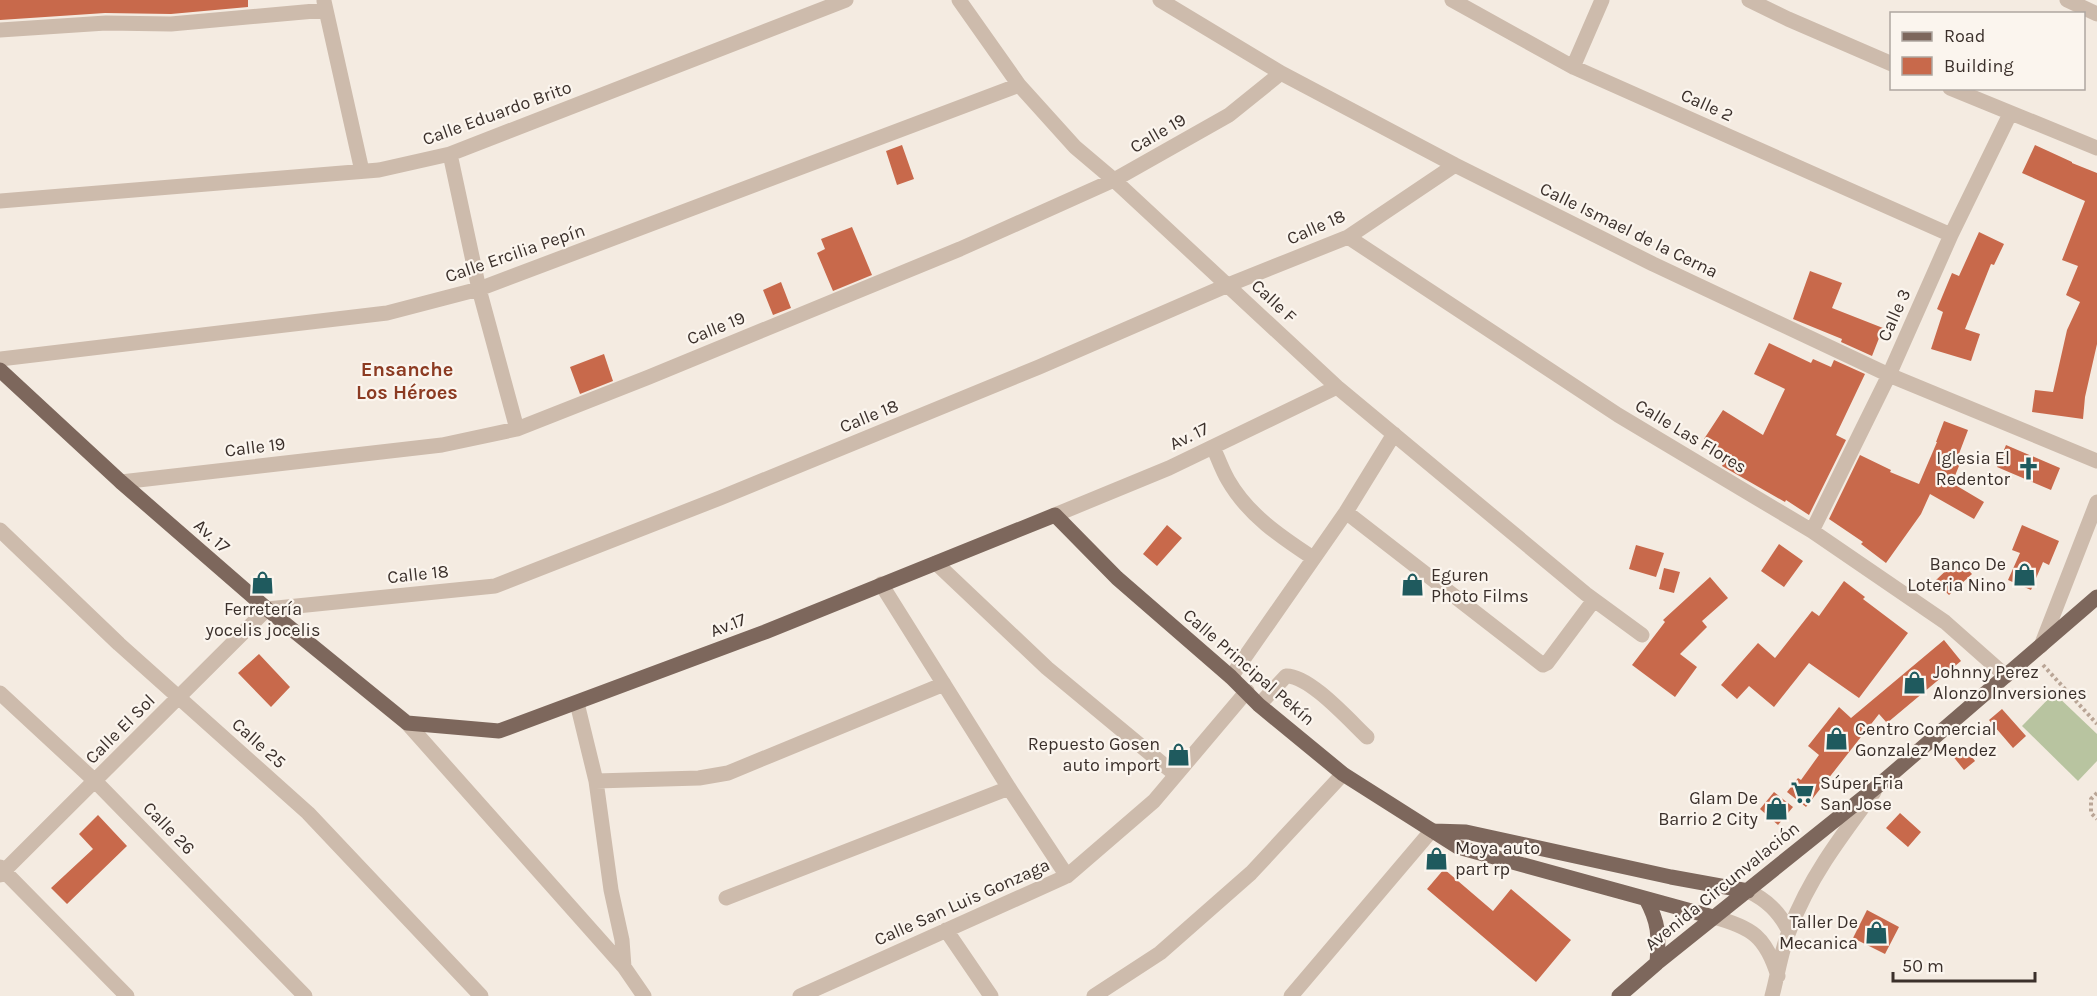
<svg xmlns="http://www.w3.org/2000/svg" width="2097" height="996" viewBox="0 0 2097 996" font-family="Karla,sans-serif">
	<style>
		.green { fill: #b8c4a0 }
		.building { fill: #c8694b }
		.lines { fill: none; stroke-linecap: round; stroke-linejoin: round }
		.path { stroke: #b9a596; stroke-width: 4; stroke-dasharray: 3 3; stroke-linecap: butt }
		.minor { stroke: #cdbbac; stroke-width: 15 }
		.major { stroke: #7d675c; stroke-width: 15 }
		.labels { text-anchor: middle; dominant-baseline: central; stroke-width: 4.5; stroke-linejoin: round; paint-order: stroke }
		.street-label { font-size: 18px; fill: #3b302b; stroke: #fbf5ee }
		.poi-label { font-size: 18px; fill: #3b302b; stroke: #fbf5ee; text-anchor: end }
		.neighbourhood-label { font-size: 20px; font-weight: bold; fill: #8c3b22; stroke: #fbf5ee }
	</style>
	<rect width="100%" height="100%" fill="#f4ebe1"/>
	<path class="green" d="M 2054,693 L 2097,734 L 2097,761 L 2078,781 L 2022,726 Z"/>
	<path class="building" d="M 0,0 L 248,0 L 248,7 L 171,14 L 105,13 L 0,20 Z
		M 902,145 L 914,179 L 897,185 L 886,151 Z
		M 2035,145 L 2072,162 L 2072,163 L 2097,173 L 2097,344 L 2085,397 L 2083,419 L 2032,412 L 2035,390 L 2053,392 L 2067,330 L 2080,302 L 2066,295 L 2078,266 L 2062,260 L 2085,201 L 2022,173 Z
		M 852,227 L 872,275 L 833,291 L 817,253 L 825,249 L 821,239 Z
		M 1979,232 L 2004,244 L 1994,265 L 1991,264 L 1965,329 L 1980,334 L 1971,361 L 1931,349 L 1943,312 L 1937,309 L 1952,273 L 1959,276 Z
		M 1810,271 L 1842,283 L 1832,308 L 1883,328 L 1872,356 L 1841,342 L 1842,339 L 1793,319 Z
		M 781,282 L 791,308 L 773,315 L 763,290 Z
		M 1769,343 L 1811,363 L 1813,359 L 1831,367 L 1834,360 L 1865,374 L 1836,435 L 1846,440 L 1809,515 L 1786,500 L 1785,502 L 1722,466 L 1729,454 L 1704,439 L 1723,410 L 1763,435 L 1785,389 L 1754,374 Z
		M 604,354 L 613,381 L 580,394 L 570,367 Z
		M 1944,421 L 1968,430 L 1957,459 L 1961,461 L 1952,483 L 1984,502 L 1974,519 L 1930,494 L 1921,514 L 1886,563 L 1861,544 L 1863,542 L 1829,519 L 1860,455 L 1891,470 L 1890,472 L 1919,484 L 1937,442 L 1936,442 Z
		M 2006,445 L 2060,468 L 2051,490 L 1997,467 Z
		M 1167,525 L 1182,538 L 1157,566 L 1143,554 Z
		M 2022,525 L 2059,541 L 2049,565 L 2043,562 L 2031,590 L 2008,580 L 2020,553 L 2012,550 Z
		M 1779,544 L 1803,561 L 1784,587 L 1761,571 Z
		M 1636,545 L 1664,553 L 1656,577 L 1629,569 Z
		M 1958,559 L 1972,574 L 1949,595 L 1935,581 Z
		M 1664,568 L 1680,572 L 1674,593 L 1659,589 Z
		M 1710,577 L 1728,598 L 1702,621 L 1707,627 L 1680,654 L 1697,667 L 1675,697 L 1632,665 L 1665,622 L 1663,620 Z
		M 1844,581 L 1865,597 L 1863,599 L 1908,633 L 1859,698 L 1809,663 L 1774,707 L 1749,686 L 1737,699 L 1721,685 L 1758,643 L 1775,658 L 1812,611 L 1819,616 Z
		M 1944,640 L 1961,661 L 1887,723 L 1879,714 L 1806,807 L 1787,792 L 1798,778 L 1801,780 L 1819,755 L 1808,746 L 1839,707 L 1851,718 Z
		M 259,654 L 290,687 L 271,707 L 238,673 Z
		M 2002,709 L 2026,736 L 2013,748 L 1989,720 Z
		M 1964,746 L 1975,761 L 1964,770 L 1952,755 Z
		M 1774,792 L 1793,807 L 1778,825 L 1760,809 Z
		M 1900,813 L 1921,832 L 1908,847 L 1886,828 Z
		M 98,815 L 127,846 L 67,904 L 51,888 L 93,849 L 79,834 Z
		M 1444,869 L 1493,911 L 1511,889 L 1571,940 L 1536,982 L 1427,889 Z
		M 1867,910 L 1899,927 L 1885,954 L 1853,938 Z"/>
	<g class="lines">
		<path class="path" d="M 2043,665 L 2097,724
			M 2097,793 L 2091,799 L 2091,813 L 2097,819"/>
		<path class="minor" d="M 959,0 L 1019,85 L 1075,147 L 1114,180 L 1337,387 L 1586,594 L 1642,635
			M 1160,0 L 1281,73 L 1455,165 L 1653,264 L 1889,375 L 2097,461
			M 1452,0 L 1573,67 L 1951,235
			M 1749,0 L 1788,19 L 1892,64
			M 2067,0 L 2097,14
			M 324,1 L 362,171
			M 0,30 L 106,23 L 171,24 L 326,10
			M 1573,67 L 1602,0
			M 1950,88 L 2097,148
			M 450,154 L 479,289 L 517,429
			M 0,201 L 379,170 L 450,154 L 846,0
			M 1348,237 L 1618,415 L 1812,531 L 1945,622 L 2006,676
			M 0,359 L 387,313 L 479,289 L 1019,85
			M 1213,447 C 1218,458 1222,470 1228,480 C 1248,515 1281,537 1313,558
			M 121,482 L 442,445 L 517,429 L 649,377 L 960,249 L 1114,180 L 1229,115 L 1281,73
			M 1346,512 L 1543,665 L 1547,663 L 1594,600
			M 1055,515 L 1169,468 L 1337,387
			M 0,530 L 119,644 L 308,813 L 481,996
			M 1812,531 L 1889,375 L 1951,235 L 2010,114
			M 936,563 L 1047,668 L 1176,775
			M 881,584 L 1009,788 L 1067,876
			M 2041,646 L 2097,502
			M 1231,677 L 1346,512 L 1394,434
			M 0,693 L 95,781 L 305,996
			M 577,703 L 596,781 L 611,890 L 622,940 L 624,967
			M 1259,705 L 1286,676 C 1309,675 1349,720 1367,737
			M 407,723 L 624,967 L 644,996
			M 596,781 L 699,778 L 728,773 L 944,684
			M 0,867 L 127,996
			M 0,875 L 267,609 L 495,586 L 720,498 L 1039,367 L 1228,285 L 1348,237 L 1455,165
			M 1748,891 C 1767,900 1779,912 1789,931
			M 726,898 L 1009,788
			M 1713,917 C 1752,927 1766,937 1778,976
			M 946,930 L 991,996
			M 800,996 L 1067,876 L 1154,801 L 1247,691
			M 1094,996 L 1160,953 L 1251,873 L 1343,774
			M 1291,996 L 1432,830
			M 1772,996 C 1778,974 1781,950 1790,929 C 1809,878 1842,835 1874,792"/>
		<path class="major" d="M 0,370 L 121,482 L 267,609 L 407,723 L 499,731 L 765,632 L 1055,515 L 1117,578 L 1231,677 L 1259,705 L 1343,774 L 1458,847 L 1713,917
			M 1433,831 L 1466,832 L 1671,877 L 1748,891
			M 1646,899 C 1659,923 1659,935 1657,963
			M 1619,996 L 1657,963 L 1879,785 L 2097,597"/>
	</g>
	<defs>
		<symbol id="church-bare" viewBox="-9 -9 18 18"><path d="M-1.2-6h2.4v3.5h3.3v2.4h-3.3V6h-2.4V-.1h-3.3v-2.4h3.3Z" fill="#1f5a5e" stroke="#fbf5ee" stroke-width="2.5" paint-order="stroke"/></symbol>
		<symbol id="shop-bare" viewBox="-9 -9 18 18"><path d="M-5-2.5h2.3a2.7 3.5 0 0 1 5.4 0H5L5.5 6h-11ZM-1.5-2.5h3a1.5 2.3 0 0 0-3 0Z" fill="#1f5a5e" stroke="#fbf5ee" stroke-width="2.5" paint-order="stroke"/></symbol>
		<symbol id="supermarket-bare" viewBox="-9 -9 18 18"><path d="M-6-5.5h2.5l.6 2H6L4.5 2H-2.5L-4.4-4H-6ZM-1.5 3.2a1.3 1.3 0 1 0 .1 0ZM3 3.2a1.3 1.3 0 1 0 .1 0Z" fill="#1f5a5e" stroke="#fbf5ee" stroke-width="2.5" paint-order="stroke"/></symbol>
	</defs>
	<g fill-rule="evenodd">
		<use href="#church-bare" x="2012" y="452" width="33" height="33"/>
		<use href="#shop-bare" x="2008" y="558" width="33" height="33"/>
		<use href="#shop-bare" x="246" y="566" width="33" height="33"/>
		<use href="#shop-bare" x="1396" y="568" width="33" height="33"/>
		<use href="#shop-bare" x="1898" y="666" width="33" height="33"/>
		<use href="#shop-bare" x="1820" y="722" width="33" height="33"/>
		<use href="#shop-bare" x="1162" y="738" width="33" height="33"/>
		<use href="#supermarket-bare" x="1786" y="776" width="33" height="33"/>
		<use href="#shop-bare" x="1760" y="792" width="33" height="33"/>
		<use href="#shop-bare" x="1420" y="842" width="33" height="33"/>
		<use href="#shop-bare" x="1860" y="916" width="33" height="33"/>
	</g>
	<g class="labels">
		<g class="street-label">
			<text transform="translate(1707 105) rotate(24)">Calle 2</text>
			<text transform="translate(497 113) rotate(-20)">Calle Eduardo Brito</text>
			<text transform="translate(1158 133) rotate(-30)">Calle 19</text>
			<text transform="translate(1316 227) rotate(-24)">Calle 18</text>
			<text transform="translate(1629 230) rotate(26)">Calle Ismael de la Cerna</text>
			<text transform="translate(515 253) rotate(-19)">Calle Ercilia Pepín</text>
			<text transform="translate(1274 301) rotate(43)">Calle F</text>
			<text transform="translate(1894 315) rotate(-66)">Calle 3</text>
			<text transform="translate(716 328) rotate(-22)">Calle 19</text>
			<text transform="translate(869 416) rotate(-22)">Calle 18</text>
			<text transform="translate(1189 436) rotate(-26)">Av. 17</text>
			<text transform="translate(1691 436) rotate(31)">Calle Las Flores</text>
			<text transform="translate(255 447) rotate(-7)">Calle 19</text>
			<text transform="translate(212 536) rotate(41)">Av. 17</text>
			<text transform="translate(418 574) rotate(-6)">Calle 18</text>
			<text transform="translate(728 625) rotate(-21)">Av.17</text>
			<text transform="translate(1249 667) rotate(41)">Calle Principal Pekín</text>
			<text transform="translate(120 729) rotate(-45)">Calle El Sol</text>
			<text transform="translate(259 743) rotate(42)">Calle 25</text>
			<text transform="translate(169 828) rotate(46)">Calle 26</text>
			<text transform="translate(1722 886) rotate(-39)">Avenida Circunvalación</text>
			<text transform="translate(962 902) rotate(-24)">Calle San Luis Gonzaga</text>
		</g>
		<g class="poi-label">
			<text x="2010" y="458">Iglesia El<tspan x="2010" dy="21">Redentor</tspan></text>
			<text x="2006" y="564">Banco De<tspan x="2006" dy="21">Loteria Nino</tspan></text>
			<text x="1431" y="575" text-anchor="start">Eguren<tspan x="1431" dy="21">Photo Films</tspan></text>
			<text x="263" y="609" text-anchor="middle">Ferretería<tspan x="263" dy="21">yocelis jocelis</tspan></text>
			<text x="1933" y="672" text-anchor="start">Johnny Perez<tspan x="1933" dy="21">Alonzo Inversiones</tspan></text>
			<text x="1855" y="729" text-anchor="start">Centro Comercial<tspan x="1855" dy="21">Gonzalez Mendez</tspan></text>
			<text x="1160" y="744">Repuesto Gosen<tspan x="1160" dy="21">auto import</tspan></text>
			<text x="1820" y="783" text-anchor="start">Súper Fria<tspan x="1820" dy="21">San Jose</tspan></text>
			<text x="1758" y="798">Glam De<tspan x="1758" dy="21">Barrio 2 City</tspan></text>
			<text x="1455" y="848" text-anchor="start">Moya auto<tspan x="1455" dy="21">part rp</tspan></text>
			<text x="1858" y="922">Taller De<tspan x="1858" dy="21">Mecanica</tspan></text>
		</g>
		<g class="neighbourhood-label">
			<text x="407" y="369">Ensanche<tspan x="407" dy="23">Los Héroes</tspan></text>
		</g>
	</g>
	<rect x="1890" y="12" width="195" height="78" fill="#fbf5ee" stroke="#aea6a0" stroke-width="1.5"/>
	<rect x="1902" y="32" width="30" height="9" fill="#7d675c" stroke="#aea6a0" stroke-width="1.5"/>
	<text x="1944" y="42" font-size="18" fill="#3b302b">Road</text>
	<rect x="1902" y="57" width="30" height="18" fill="#c8694b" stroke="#aea6a0" stroke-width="1.5"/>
	<text x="1944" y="72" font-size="18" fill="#3b302b">Building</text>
	<path d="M1893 972v9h142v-9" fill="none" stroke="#3b302b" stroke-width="3"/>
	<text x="1902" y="972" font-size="18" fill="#3b302b" stroke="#fbf5ee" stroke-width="4.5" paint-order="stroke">50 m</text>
</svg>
